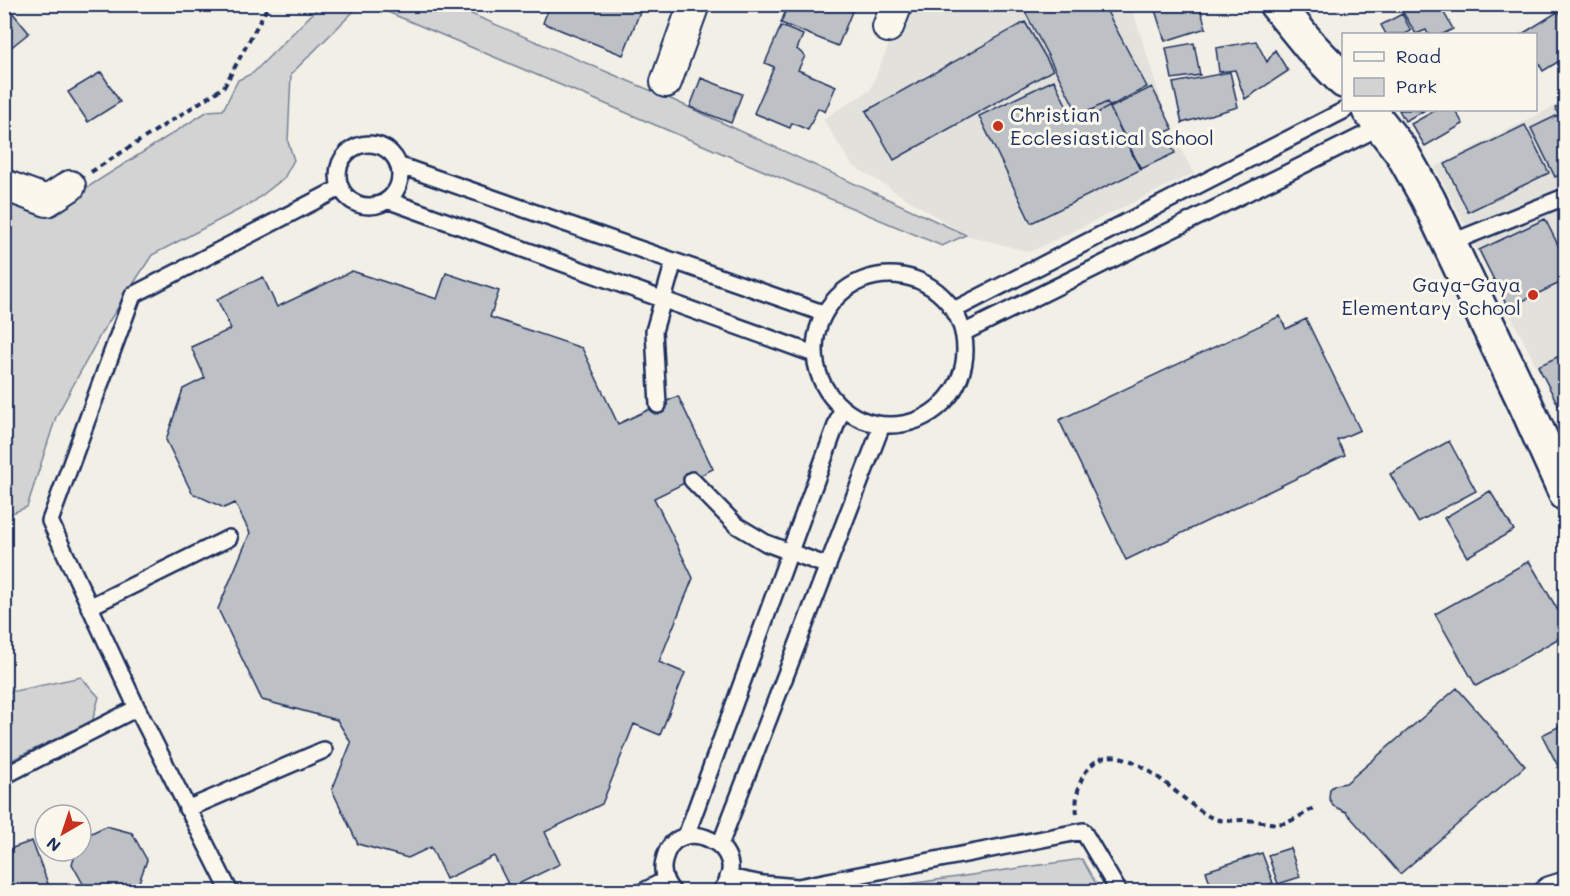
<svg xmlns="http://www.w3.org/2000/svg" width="1570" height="896" viewBox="0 0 1570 896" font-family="Mali,sans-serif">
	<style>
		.built { fill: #e2e1dc }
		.green { fill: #d2d3d2; stroke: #768198; stroke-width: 1.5 }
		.building { fill: #bdc0c4; stroke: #1b2f5e; stroke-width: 1.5 }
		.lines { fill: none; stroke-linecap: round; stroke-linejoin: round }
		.service-casing { stroke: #1b2f5e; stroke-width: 20 }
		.minor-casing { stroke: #1b2f5e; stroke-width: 34 }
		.primary-casing { stroke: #1b2f5e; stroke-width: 38 }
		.path { stroke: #1b2f5e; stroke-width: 4; stroke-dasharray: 6 4.5; stroke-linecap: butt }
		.service { stroke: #fbf7ec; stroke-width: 15 }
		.minor { stroke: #fbf7ec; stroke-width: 30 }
		.primary { stroke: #fbf7ec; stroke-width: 33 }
		.poi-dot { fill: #c8321e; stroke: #fbf7ec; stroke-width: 2 }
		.labels { text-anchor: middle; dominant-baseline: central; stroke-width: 6; stroke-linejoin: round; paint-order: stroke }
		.poi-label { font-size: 20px; fill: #1b2f5e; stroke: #fbf7ec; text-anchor: start }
	</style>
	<rect width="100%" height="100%" fill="#f2efe6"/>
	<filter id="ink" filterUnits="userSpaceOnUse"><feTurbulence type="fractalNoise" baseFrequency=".0167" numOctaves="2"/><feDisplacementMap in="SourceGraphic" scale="12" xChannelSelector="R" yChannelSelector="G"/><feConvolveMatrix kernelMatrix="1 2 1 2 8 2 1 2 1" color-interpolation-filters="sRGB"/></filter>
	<g filter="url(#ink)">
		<path class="built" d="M 905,5 L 1131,5 L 1171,132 L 1194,173 L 1030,252 L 966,235 L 852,165 L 823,119 L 870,90 Z
			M 1565,101 L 1565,422 L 1435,167 Z"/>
		<path class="green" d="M 321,5 L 360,5 L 291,74 L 288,142 L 294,160 L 284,178 L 252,203 L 152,255 L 102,332 L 56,417 L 27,507 L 5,516 L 5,195 L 50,211 L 208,111 L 223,110 L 238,80 L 253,73 Z
			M 371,5 L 450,5 L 673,100 L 966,235 L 942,246 Z
			M 81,677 L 99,697 L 92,722 L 5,763 L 5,693 Z
			M 1082,859 L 1100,891 L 860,891 Z"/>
		<path class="building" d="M 550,4 L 643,4 L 623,55 L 543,23 Z
			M 788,4 L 855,4 L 838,46 L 781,23 Z
			M 1021,4 L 1103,4 L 1147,87 L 1082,121 Z
			M 1153,4 L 1199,4 L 1206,28 L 1165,41 Z
			M 1414,4 L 1439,4 L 1453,29 L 1443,34 L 1428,34 L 1426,30 L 1416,34 L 1402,11 Z
			M 8,7 L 29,33 L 4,53 L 4,10 Z
			M 1559,11 L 1566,22 L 1566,57 L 1543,71 L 1536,59 L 1536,34 L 1522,34 Z
			M 1402,14 L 1411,31 L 1405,34 L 1386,34 L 1381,25 Z
			M 1025,22 L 1053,70 L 894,160 L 866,111 Z
			M 781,26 L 803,35 L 797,49 L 805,56 L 798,70 L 836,86 L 825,112 L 818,108 L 808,130 L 792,123 L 790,128 L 754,113 L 774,67 L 765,63 Z
			M 1256,41 L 1267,62 L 1275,50 L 1288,71 L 1245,99 L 1235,70 L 1219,72 L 1216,48 Z
			M 1194,43 L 1200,75 L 1172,79 L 1166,48 Z
			M 101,72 L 120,102 L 88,122 L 68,92 Z
			M 1230,72 L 1238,107 L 1182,123 L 1173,83 Z
			M 701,78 L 742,94 L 731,123 L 690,107 Z
			M 1054,80 L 1073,119 L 1107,102 L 1140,170 L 1031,223 L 979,116 Z
			M 1152,87 L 1173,129 L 1164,133 L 1175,153 L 1141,169 L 1110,108 Z
			M 1566,103 L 1566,129 L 1555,108 Z
			M 1399,110 L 1425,110 L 1405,121 Z
			M 1436,110 L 1455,110 L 1463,124 L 1425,146 L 1411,124 Z
			M 1558,115 L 1566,130 L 1566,172 L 1555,177 L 1531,128 Z
			M 1525,125 L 1549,173 L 1468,212 L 1445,164 Z
			M 1545,219 L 1566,261 L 1566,280 L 1508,308 L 1479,250 Z
			M 352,271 L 437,299 L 446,273 L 499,291 L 490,317 L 582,348 L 618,424 L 678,396 L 713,469 L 654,498 L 693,578 L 659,662 L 685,673 L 660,735 L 634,724 L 602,804 L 545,832 L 560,864 L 510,888 L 494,856 L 446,879 L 431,847 L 408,858 L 358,844 L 332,790 L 351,743 L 337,720 L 262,700 L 218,609 L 250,533 L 235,503 L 224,508 L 192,493 L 166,440 L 183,389 L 205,378 L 191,347 L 231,329 L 217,299 L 263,277 L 277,307 Z
			M 1280,316 L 1286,329 L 1306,319 L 1360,430 L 1337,440 L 1345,455 L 1126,560 L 1059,420 Z
			M 1566,353 L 1566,420 L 1538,366 Z
			M 1449,441 L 1476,491 L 1418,522 L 1390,474 Z
			M 1490,491 L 1514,530 L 1467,557 L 1444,518 Z
			M 1529,561 L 1566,624 L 1566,634 L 1476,686 L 1435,614 Z
			M 1457,688 L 1525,766 L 1400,874 L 1346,812 L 1333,806 L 1329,798 L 1330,789 L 1335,785 L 1346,783 Z
			M 1566,723 L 1566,767 L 1560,770 L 1542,735 Z
			M 106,826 L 132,833 L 147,860 L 138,885 L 125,892 L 93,892 L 86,889 L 72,864 L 77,851 L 81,851 L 81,838 Z
			M 32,841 L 50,889 L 44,892 L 4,892 L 4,851 Z
			M 1290,848 L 1300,877 L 1278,884 L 1268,855 Z
			M 1262,853 L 1273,883 L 1246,892 L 1213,892 L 1206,871 Z"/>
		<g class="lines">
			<defs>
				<path id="service" d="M338 175a31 31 0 1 1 62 0a31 31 0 1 1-62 0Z
					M 398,165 L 823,313
					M 387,200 L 814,354
					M 1450,243 L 1562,198
					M815 350a75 75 0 1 1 150 0a75 75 0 1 1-150 0Z
					M 954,310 L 1345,110
					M 963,333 L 1382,126
					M 658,405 L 654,331 L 674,261
					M 692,480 L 736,525 L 766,543 L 828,566
					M 89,607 L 229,538
					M 4,776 L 137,708
					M 187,809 L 324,750
					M 686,836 L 842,409
					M 720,845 L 882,425
					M 728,877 L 763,884 L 798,887 L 1083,831 L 1119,892
					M 230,892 L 137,708 L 50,521 L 133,295 L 340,188
					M 642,892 L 665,880
					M 673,892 C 665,883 661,872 664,861 C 674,808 759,847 720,892"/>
				<path id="minor" d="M 888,27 L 897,4
					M 666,82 L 694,4
					M 4,185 L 47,201 L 70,186
					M 1550,892 L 1566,887"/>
				<path id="primary" d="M 1276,4 L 1311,47 L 1344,81
					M 1369,110 L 1401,151 L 1428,199 L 1525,403 L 1566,494"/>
			</defs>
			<use href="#service" class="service-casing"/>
			<use href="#minor" class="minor-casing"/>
			<use href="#primary" class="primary-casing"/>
			<path class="path" d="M 91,172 L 224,87 L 269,4
				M 1077,814 C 1075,799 1078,782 1087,770 C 1122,724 1183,808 1215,819 C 1224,822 1234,820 1243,820 C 1256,820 1271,825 1284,823 C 1294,821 1307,811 1317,807"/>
			<use href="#service" class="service"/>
			<use href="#minor" class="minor"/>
			<use href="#primary" class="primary"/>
		</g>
	</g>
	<g class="poi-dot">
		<circle cx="998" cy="126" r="6"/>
		<circle cx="1533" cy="295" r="6"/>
	</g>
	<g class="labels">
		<g class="poi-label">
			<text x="1010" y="114">Christian<tspan x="1010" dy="23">Ecclesiastical School</tspan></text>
			<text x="1521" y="284" text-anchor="end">Gaya-Gaya<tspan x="1521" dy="23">Elementary School</tspan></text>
		</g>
	</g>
	<rect width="1570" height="896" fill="none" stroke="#fbf7ec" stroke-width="24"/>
	<rect x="12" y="12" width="1546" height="872" fill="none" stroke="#1b2f5e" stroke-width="2" filter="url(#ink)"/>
	<rect x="1342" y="33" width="195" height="78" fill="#fbf7ec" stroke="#a1a7b3" stroke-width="1.5"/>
	<rect x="1354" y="52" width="30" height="9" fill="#fbf7ec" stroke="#a1a7b3" stroke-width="1.5"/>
	<text x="1396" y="63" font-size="18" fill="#1b2f5e">Road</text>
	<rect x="1354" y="78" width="30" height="18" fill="#d2d3d2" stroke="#a1a7b3" stroke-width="1.5"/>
	<text x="1396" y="93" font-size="18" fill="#1b2f5e">Park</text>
	<g transform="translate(63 833) rotate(219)"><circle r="28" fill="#fbf7ec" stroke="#a1a7b3" stroke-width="1.5"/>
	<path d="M0-4.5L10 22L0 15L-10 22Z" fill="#c8321e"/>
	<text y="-9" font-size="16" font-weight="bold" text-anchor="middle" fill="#1b2f5e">N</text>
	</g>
</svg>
